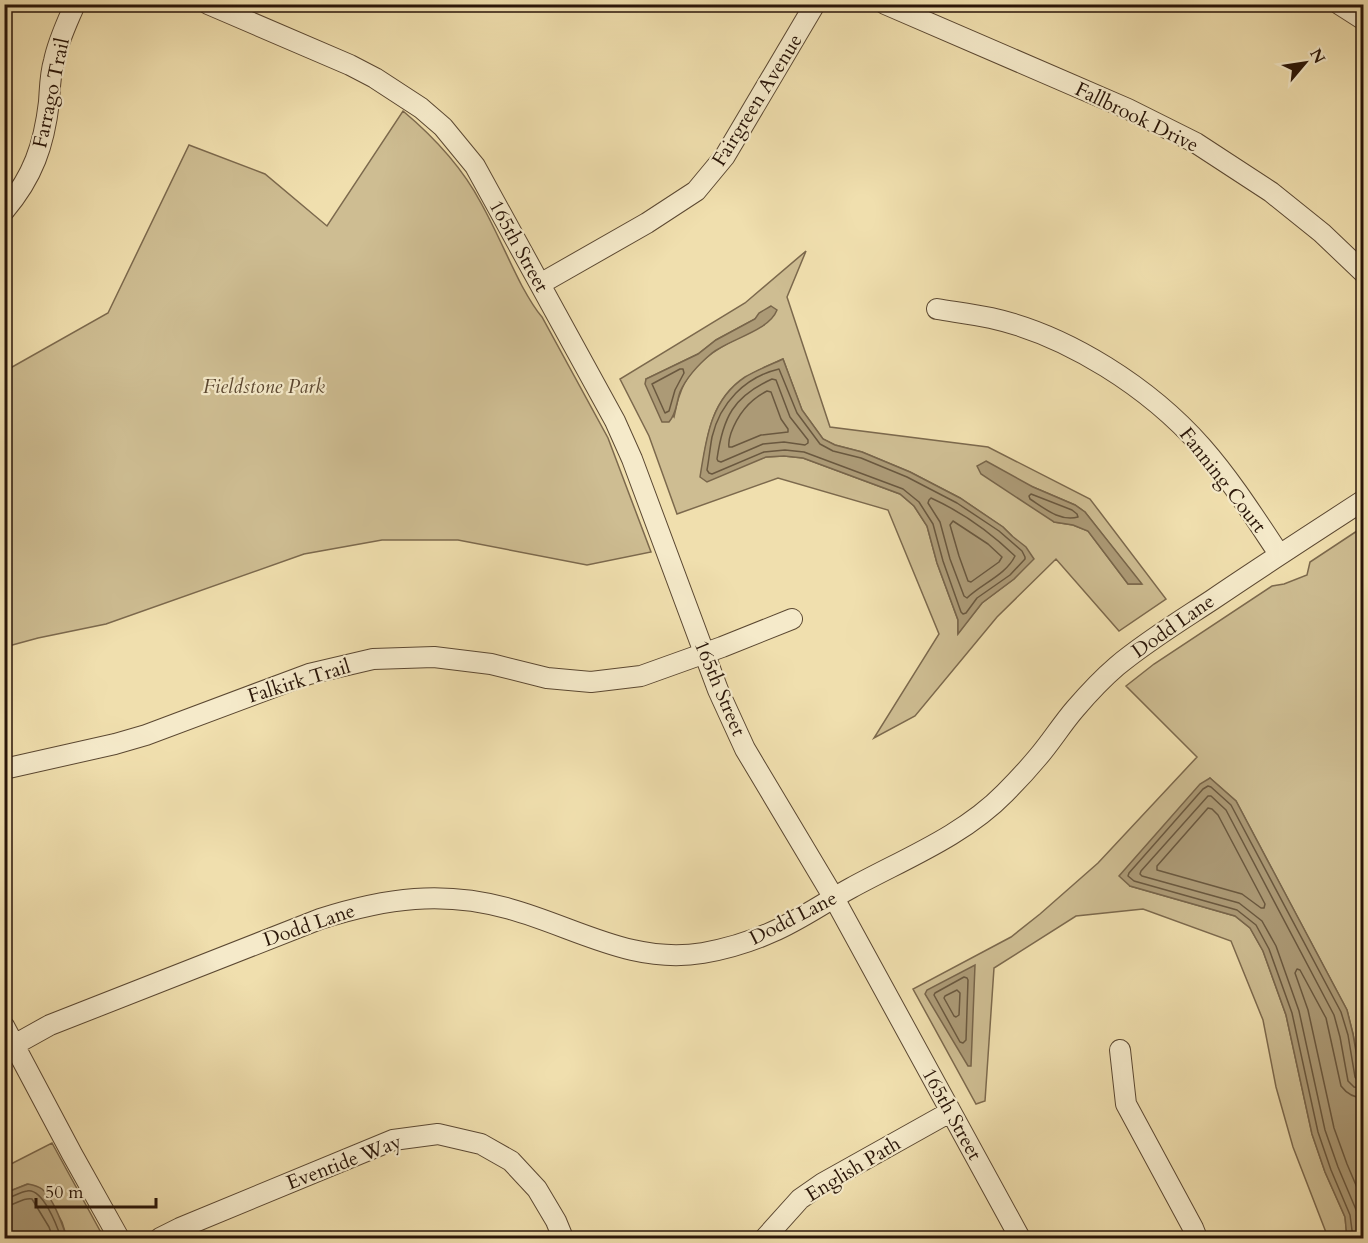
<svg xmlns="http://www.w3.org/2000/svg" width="1368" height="1243" viewBox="0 0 1368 1243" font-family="Cardo,serif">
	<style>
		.green { fill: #cebd92; stroke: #7c694d; stroke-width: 1.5; fill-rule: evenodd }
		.water { fill: #ac9a76; stroke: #78654a; stroke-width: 1.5 }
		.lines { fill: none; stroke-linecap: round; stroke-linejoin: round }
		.shore { stroke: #6a583f; stroke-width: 1.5 }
		.minor-casing { stroke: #5b4832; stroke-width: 22 }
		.minor { stroke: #f5eaca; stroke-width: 20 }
		.labels { text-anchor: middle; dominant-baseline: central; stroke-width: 4.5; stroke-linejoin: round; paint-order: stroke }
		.street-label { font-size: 20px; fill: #291508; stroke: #f5eaca }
		.park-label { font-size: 20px; font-style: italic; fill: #5b4731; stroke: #f5eaca }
	</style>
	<rect width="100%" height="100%" fill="#f0dfae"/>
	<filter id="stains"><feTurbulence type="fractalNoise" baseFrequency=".00333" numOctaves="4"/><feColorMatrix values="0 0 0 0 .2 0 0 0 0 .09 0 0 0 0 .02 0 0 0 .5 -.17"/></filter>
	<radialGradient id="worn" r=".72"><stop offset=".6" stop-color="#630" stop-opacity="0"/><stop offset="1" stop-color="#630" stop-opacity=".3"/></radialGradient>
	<path class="green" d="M 403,111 C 434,137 462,167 481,203 C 496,230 508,259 522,286 C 528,297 534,308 542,317 L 608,438 L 651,552 L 587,565 L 458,540 L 382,540 L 304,554 L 106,624 L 38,638 L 5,647 L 5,371 L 108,313 L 189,145 L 265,174 L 327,226 Z
		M 806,251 L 787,297 L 830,427 L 988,447 L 1090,499 L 1166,599 L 1119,631 L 1056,559 L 997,617 L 915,716 L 874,738 L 939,634 L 888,510 L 778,478 L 677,514 L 649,436 L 620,379 L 745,303 ZM 760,313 L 764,325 C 732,341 692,357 680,394 C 677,401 676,409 674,417 L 646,379 L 698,354 L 716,340 L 755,319 ZM 783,359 L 802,410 L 823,439 L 835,445 L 862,452 L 910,472 L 960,498 L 1003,527 L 1012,536 L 1022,570 L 1014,579 L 982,603 L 958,633 L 958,620 L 937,563 L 927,526 L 914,506 L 900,494 L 803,458 L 784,456 L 766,457 L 701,477 C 706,440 710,400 745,378 C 756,370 770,365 783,359 ZM 1033,487 L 1075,505 L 1085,512 L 1141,584 L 1128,584 L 1088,531 L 1073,525 L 1054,522 Z
		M 1363,527 L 1363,1092 L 1353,1034 L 1347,1010 L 1236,801 L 1210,778 L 1130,886 L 1235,916 L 1250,928 L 1263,951 L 1286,1015 L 1312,1134 L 1325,1172 L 1345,1217 L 1347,1238 L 1327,1238 L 1327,1235 L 1293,1147 L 1276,1087 L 1263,1020 L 1231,941 L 1143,909 L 1076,916 L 994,968 L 985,1101 L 976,1104 L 913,989 L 1011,937 L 1040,914 L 1098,863 L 1197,757 L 1126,686 L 1154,664 L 1272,586 L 1284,584 L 1307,575 L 1310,562 Z
		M 52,1143 L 104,1238 L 67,1238 L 62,1222 L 46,1194 L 27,1184 L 5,1193 L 5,1167 Z"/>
	<path class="water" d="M 771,306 L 777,310 C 769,331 730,339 712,353 C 699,364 687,376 680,392 C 676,403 677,413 669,422 L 662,422 L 645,384 L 646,379 L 698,354 L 716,340 L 755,319 L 759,313 Z
		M 783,359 L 802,410 L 823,439 L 835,445 L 862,452 L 910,472 L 960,498 L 1003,527 L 1012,536 L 1026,547 L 1034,559 L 1014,579 L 982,603 L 958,634 L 958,620 L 937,563 L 927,526 L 914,506 L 900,494 L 803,458 L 784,456 L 766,457 L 707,482 L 700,477 C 706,440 710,400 745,377 C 757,370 770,365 783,359 Z
		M 986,461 L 1033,487 L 1075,505 L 1085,512 L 1142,584 L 1128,584 L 1088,531 L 1073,525 L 1054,522 L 981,474 L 977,466 Z
		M 1210,778 L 1236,801 L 1347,1010 L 1353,1034 L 1363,1092 L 1363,1238 L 1347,1238 L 1345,1217 L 1325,1172 L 1312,1134 L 1286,1015 L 1263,951 L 1250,928 L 1235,916 L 1130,886 L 1119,876 L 1200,784 Z
		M 975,965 L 971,1066 L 968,1066 L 925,994 L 927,990 Z
		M 28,1184 C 33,1185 38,1186 42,1189 C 54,1199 62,1224 67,1238 L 5,1238 L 5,1193 Z"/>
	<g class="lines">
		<path class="shore" d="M 680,369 L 683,369 L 684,373 L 675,390 L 669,411 L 665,413 L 652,384 Z
			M 779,369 L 797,413 L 820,444 L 833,451 L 861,458 L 907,477 L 957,503 L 999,531 L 1022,551 L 1025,557 L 1025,559 L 1010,575 L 977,598 L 966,613 L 963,614 L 961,612 L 943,561 L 933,524 L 919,502 L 903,489 L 804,452 L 785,450 L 764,452 L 712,474 L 709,473 L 707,470 C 709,459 710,448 712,437 C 720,403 745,377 779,369 Z
			M 772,379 L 776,380 L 790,417 L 808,440 L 808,443 L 805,445 L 784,442 L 763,444 L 721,462 L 718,461 L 717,459 C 723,417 733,397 772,379 Z
			M 767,391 L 771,392 L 781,419 L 788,429 L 788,432 L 761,435 L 732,447 L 729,447 C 728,442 729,439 731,433 C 738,414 749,400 767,391 Z
			M 1031,494 L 1072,510 L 1077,514 L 1078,517 C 1060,522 1044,508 1030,499 L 1029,496 Z
			M 931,498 C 962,512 991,533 1015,556 C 1006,575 981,584 967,598 L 964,596 L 950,559 L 940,522 L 928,503 L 929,500 Z
			M 953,521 L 988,544 L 1002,557 L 999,562 L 971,582 L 968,581 L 959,556 L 950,525 Z
			M 1208,808 L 1212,809 L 1218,815 L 1265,904 L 1264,908 L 1261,908 L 1242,894 L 1157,870 L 1157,866 Z
			M 964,977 L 967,978 L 968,980 L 966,1040 L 963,1043 L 960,1042 L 934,995 L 935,993 Z
			M 957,990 L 960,993 L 959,1015 L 956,1017 L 954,1016 L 944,998 L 945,996 Z
			M 1364,1098 C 1354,1098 1347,1094 1341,1086 L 1326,1018 L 1300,970 L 1297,969 L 1295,973 L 1308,1010 L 1334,1128 L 1347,1164 L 1364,1204
			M 4,1199 C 12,1198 19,1192 27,1191 C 43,1188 57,1226 61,1238
			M 4,1206 C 14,1206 23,1197 32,1199 L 49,1227 L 53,1238
			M 1353,1238 L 1350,1215 L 1331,1170 L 1318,1132 L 1292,1013 L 1269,949 L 1256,925 L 1237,910 L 1134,881 L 1128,876 L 1129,873 L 1203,789 L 1208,786 L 1211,787 L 1231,805 L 1341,1012 L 1348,1035 L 1355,1077 L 1358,1081 L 1364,1082
			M 1360,1238 L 1357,1212 L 1338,1167 L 1325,1130 L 1299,1011 L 1276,946 L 1262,921 L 1239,903 L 1142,876 L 1140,874 L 1141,871 L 1208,796 L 1211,796 L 1226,810 L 1334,1015 L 1340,1037 L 1348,1081 L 1354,1087 L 1364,1089"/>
		<defs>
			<path id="minor" d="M 208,4 L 350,65 L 375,78 L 421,108 L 443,127 L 475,166 L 615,421 L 632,459 L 718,690 L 745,749 L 834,898 L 1020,1238
				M 885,4 L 1128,109 L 1196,143 L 1271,192 L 1322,233 L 1364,273
				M 1339,4 L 1364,20
				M 4,211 C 33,177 44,145 49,102 C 50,88 50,74 54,61 C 58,41 67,23 75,4
				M 540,284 L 647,223 L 696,191 L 725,156 L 815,4
				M 937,309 C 955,312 973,314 991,318 C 1068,335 1150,388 1202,447 C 1231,480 1255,518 1279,554
				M 4,769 L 115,744 L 146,735 L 309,674 L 373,659 L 434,657 L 491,664 L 547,678 L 591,682 L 641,676 L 722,647 L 792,619
				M 4,1026 L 72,1154 L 119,1238
				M 14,1045 L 50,1025 L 320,919 C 386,898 443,890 510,909 C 575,927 633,965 703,953 C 726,949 750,942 772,932 C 800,920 825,902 851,888 C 904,859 963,836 1005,793 C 1017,781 1028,769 1038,757 C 1051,742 1062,724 1075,709 C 1087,695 1103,678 1117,666 C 1147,641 1180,621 1212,600 C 1262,566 1313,533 1364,500
				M 1120,1050 L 1126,1104 L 1193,1228 L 1197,1238
				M 160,1238 L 180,1228 L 393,1140 L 438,1134 L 481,1144 L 511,1161 L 537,1189 L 556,1221 L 563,1238
				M 765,1238 L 800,1199 L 823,1183 L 950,1112"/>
		</defs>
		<use href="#minor" class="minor-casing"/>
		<use href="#minor" class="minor"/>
	</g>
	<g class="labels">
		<g class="street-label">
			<text transform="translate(51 93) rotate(-78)">Farrago Trail</text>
			<text transform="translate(757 100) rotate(-58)">Fairgreen Avenue</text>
			<text transform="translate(1137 117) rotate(26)">Fallbrook Drive</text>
			<text transform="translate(519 246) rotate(61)">165th Street</text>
			<text transform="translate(1223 480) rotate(52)">Fanning Court</text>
			<text transform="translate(1173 626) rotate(-35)">Dodd Lane</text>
			<text transform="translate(299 681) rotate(-17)">Falkirk Trail</text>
			<text transform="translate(720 688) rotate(67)">165th Street</text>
			<text transform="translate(793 918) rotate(-27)">Dodd Lane</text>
			<text transform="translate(309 925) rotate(-19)">Dodd Lane</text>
			<text transform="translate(952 1114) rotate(61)">165th Street</text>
			<text transform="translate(344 1162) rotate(-21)">Eventide Way</text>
			<text transform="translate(853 1169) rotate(-31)">English Path</text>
		</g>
		<g class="park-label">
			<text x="264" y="386">Fieldstone Park</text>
		</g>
	</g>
	<rect width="1368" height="1243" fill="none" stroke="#f0dfae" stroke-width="24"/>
	<rect x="6" y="6" width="1356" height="1231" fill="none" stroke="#291508" stroke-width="3"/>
	<rect x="12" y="12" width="1344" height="1219" fill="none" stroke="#291508" stroke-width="1.5"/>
	<g transform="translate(1305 63) rotate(61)" stroke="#f5eaca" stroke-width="4.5" paint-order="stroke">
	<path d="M0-4.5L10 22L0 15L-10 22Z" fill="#291508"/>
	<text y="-9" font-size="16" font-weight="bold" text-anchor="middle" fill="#291508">N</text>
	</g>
	<path d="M36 1198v9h120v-9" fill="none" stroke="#291508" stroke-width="3"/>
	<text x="45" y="1198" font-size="18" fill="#291508" stroke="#f5eaca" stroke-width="4.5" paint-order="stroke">50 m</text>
	<rect width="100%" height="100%" filter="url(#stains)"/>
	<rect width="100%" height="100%" fill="url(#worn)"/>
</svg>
